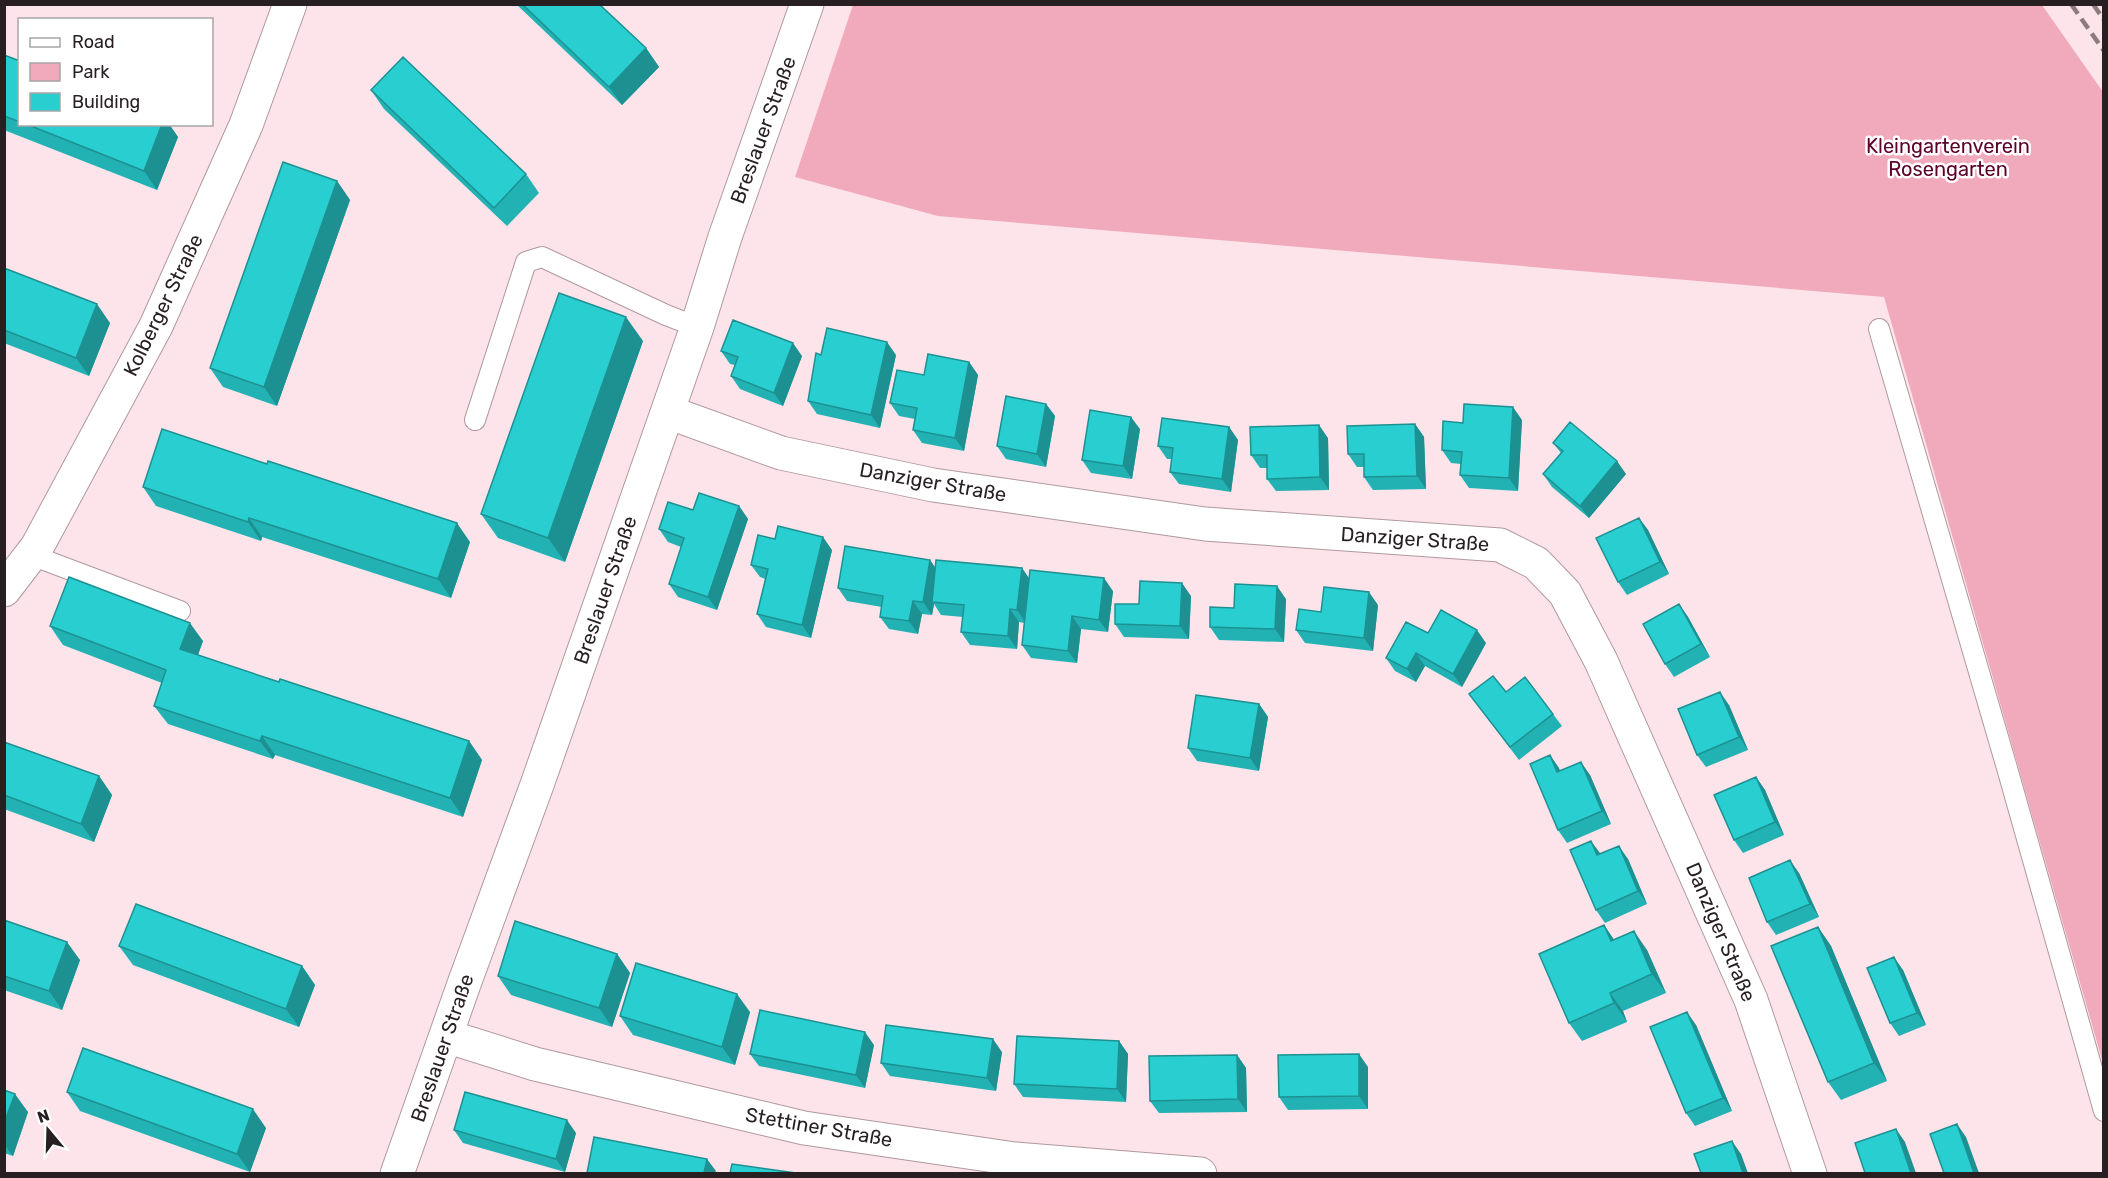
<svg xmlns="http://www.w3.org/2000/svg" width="2108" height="1178" viewBox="0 0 2108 1178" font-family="Rubik,sans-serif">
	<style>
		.green { fill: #f1a9bc }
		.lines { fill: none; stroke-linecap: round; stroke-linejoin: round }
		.lane-casing { stroke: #af999e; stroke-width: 22 }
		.street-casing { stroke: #af999e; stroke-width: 35 }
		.lane { stroke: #fff; stroke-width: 20 }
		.street { stroke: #fff; stroke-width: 33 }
		.rail { stroke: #8c7c80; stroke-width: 4.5; stroke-dasharray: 12 6; stroke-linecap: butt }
		.wall { fill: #23b2b3 }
		.shaded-wall { fill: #1d9192 }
		.building { fill: #29cfd0; stroke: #1d9192; stroke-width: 1.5 }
		.labels { text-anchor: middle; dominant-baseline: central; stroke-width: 5; stroke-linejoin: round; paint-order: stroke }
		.street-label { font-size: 20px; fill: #271f21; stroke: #fff }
		.park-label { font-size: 20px; fill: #5d002a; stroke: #fff }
	</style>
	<rect width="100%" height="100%" fill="#fde4ea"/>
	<path class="green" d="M 853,5 L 2042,5 L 2103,92 L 2103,1063 L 1884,297 L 938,216 L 795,177 Z"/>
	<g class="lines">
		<defs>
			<path id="lane" d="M 1879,329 L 2007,768 L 2104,1111
				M 475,420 L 526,262 L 542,257 L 666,315 L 697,327
				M 31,555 L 180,611"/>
			<path id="street" d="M 668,412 L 781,453 L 933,485 L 1205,524 L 1500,545 L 1536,563 L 1565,593 L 1601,661 L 1751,1000 L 1810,1174
				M 4,590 L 37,547 L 156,326 L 246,125 L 290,4
				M 446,1036 L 535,1064 L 804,1128 L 1015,1159 L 1200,1174
				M 397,1174 L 464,984 L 538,782 L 697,327 L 725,237 L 807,4"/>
		</defs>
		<use href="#lane" class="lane-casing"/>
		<use href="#street" class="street-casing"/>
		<use href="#lane" class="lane"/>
		<use href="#street" class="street"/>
		<path class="rail" d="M 2071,4 L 2104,51
			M 2093,4 L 2104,20"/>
	</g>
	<path class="wall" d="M 516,4 L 599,4 L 646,48 L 659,67 L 622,105 Z
		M 4,55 L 20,61 L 20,124 L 169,124 L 178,137 L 157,190 L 4,130 Z
		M 371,90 L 526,174 L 539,193 L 507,226 L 384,109 Z
		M 337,181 L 350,200 L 277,406 L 223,387 L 210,368 Z
		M 4,268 L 110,323 L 89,376 L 4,343 Z
		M 643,341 L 565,562 L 498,538 L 481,514 Z
		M 721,351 L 802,356 L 783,406 L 740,389 L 731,376 L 735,365 L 730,364 Z
		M 821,355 L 896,355 L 880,428 L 817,414 L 808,401 Z
		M 969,362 L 978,375 L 964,451 L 922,443 L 913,430 L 915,419 L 899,416 L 890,403 L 924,375 Z
		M 1046,404 L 1055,416 L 1046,467 L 1006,459 L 997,446 Z
		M 1522,420 L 1518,491 L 1469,488 L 1460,475 L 1461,464 L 1451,463 L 1442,450 Z
		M 1415,424 L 1424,437 L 1426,489 L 1373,490 L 1364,477 L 1364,467 L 1357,467 L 1348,454 Z
		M 1229,427 L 1238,440 L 1231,492 L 1179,484 L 1170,472 L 1172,459 L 1167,459 L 1158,446 Z
		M 1140,429 L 1132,479 L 1091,473 L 1082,460 Z
		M 1328,438 L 1329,490 L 1276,491 L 1267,479 L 1267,468 L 1260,468 L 1251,455 Z
		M 1553,443 L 1626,474 L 1589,518 L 1552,487 L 1543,474 L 1561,453 Z
		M 143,487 L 470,542 L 451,598 L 262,537 L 261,541 L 156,506 Z
		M 739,506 L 748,519 L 717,610 L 678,597 L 669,584 L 681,547 L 668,542 L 659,529 L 693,510 Z
		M 1639,518 L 1648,530 L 1669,574 L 1627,595 L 1618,582 Z
		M 775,539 L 832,550 L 811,638 L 766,627 L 757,614 L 765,579 L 760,577 L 751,565 Z
		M 930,560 L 935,568 L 1022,568 L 1029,579 L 1113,591 L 1108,632 L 1081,629 L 1077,663 L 1031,658 L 1022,645 L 1024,623 L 1019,622 L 1017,649 L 970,645 L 961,632 L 963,617 L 941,615 L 934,604 L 932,615 L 922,614 L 918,634 L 889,629 L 880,617 L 882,607 L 847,601 L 838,588 Z
		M 1191,596 L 1189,639 L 1124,637 L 1115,624 L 1139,604 Z
		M 1286,599 L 1284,642 L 1219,640 L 1210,627 L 1234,608 Z
		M 1679,604 L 1688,617 L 1710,657 L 1674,677 L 1665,664 Z
		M 1378,605 L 1373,651 L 1305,643 L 1296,630 L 1321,612 Z
		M 50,626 L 203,641 L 198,655 L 279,682 L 469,741 L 482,760 L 463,817 L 275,755 L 273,759 L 168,724 L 154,706 L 162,683 L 63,645 Z
		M 1428,633 L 1486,643 L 1462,687 L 1425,666 L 1416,682 L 1395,671 L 1386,658 Z
		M 1506,692 L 1553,714 L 1562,726 L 1519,760 L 1469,694 Z
		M 1259,704 L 1268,717 L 1259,771 L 1197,761 L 1188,748 Z
		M 1729,705 L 1748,750 L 1706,767 L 1697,755 Z
		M 4,742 L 99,776 L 112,795 L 94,842 L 4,809 Z
		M 1550,755 L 1560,771 L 1590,775 L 1611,824 L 1567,843 L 1558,830 Z
		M 1756,777 L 1765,790 L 1784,835 L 1743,853 L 1734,840 Z
		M 1600,854 L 1628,859 L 1647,904 L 1605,923 L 1596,910 Z
		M 1799,873 L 1819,917 L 1776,935 L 1767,922 Z
		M 4,920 L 80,960 L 62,1010 L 4,990 Z
		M 1604,925 L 1614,940 L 1647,950 L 1666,993 L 1623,1011 L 1627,1022 L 1582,1041 L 1569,1023 Z
		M 1818,927 L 1831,946 L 1887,1081 L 1841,1100 L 1828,1082 Z
		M 119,946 L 302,966 L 315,985 L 299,1027 L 133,965 Z
		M 617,954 L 630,973 L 612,1027 L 511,995 L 498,976 Z
		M 1903,970 L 1926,1025 L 1899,1036 L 1890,1023 Z
		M 750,1012 L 735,1065 L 633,1035 L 620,1016 Z
		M 1696,1025 L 1732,1111 L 1695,1126 L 1686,1113 Z
		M 1119,1041 L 1128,1054 L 1126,1102 L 1023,1097 L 1014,1084 Z
		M 874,1045 L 865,1088 L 759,1066 L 750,1054 Z
		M 1002,1052 L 996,1091 L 890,1076 L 881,1063 Z
		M 1237,1055 L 1246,1068 L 1247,1112 L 1159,1113 L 1150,1101 Z
		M 1368,1067 L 1368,1109 L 1288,1110 L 1279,1097 Z
		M 4,1090 L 28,1112 L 13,1156 L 4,1153 Z
		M 67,1092 L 266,1128 L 250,1172 L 80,1111 Z
		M 454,1130 L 576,1133 L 565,1172 L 463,1143 Z"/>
	<path class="shaded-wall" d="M 646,48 L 659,67 L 622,105 L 609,87 Z
		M 162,124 L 169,124 L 178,137 L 157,190 L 144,171 Z
		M 337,181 L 350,200 L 277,406 L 264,387 Z
		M 97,304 L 110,323 L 89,376 L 76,358 Z
		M 626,317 L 643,341 L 565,562 L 548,538 Z
		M 887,342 L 896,355 L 880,428 L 871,415 Z
		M 793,343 L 802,356 L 783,406 L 774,393 Z
		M 969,362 L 978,375 L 964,451 L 955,438 Z
		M 1046,404 L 1055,416 L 1046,467 L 1037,454 Z
		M 1513,407 L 1522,420 L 1518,491 L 1509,478 Z
		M 1131,417 L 1140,429 L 1132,479 L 1123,466 Z
		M 1415,424 L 1424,437 L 1426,489 L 1417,476 Z
		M 1319,425 L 1328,438 L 1329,490 L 1320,477 Z
		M 1229,427 L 1238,440 L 1231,492 L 1222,479 Z
		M 1617,461 L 1626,474 L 1589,518 L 1580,506 Z
		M 739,506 L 748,519 L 717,610 L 708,597 Z
		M 249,518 L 262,537 L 261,541 L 248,522 Z
		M 1639,518 L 1648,530 L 1669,574 L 1660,562 Z
		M 457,523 L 470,542 L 451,598 L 438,579 Z
		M 823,537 L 832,550 L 811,638 L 802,625 Z
		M 930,560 L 939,573 L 932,602 L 934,604 L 932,615 L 923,602 Z
		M 1022,568 L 1031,581 L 1026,623 L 1017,610 Z
		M 1104,578 L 1113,591 L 1108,632 L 1099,620 Z
		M 1182,583 L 1191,596 L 1189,639 L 1180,626 Z
		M 1277,586 L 1286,599 L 1284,642 L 1275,629 Z
		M 1369,592 L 1378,605 L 1373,651 L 1364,638 Z
		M 913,601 L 922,614 L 918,634 L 909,621 Z
		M 1679,604 L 1688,617 L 1710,657 L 1701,644 Z
		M 1010,609 L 1019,622 L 1017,649 L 1008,636 Z
		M 1072,616 L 1081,629 L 1077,663 L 1068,651 Z
		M 190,623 L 203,641 L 193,668 L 180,649 Z
		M 1477,630 L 1486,643 L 1462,687 L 1453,674 Z
		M 1416,653 L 1425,666 L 1416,682 L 1407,669 Z
		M 1720,692 L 1729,705 L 1748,750 L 1739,737 Z
		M 1259,704 L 1268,717 L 1259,771 L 1250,758 Z
		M 262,736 L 275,755 L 273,759 L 260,741 Z
		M 469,741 L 482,760 L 463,817 L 450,798 Z
		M 1550,755 L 1559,768 L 1566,785 L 1557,772 Z
		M 1581,762 L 1590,775 L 1611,824 L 1602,811 Z
		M 99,776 L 112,795 L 94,842 L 81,824 Z
		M 1756,777 L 1765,790 L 1784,835 L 1775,822 Z
		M 1591,841 L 1600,853 L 1606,868 L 1597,855 Z
		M 1619,846 L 1628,859 L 1647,904 L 1638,891 Z
		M 1790,860 L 1799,873 L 1819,917 L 1810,904 Z
		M 1604,925 L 1617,944 L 1611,941 Z
		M 1818,927 L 1831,946 L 1887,1081 L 1874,1063 Z
		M 1634,931 L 1647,950 L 1666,993 L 1652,974 Z
		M 67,942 L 80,960 L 62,1010 L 49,991 Z
		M 617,954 L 630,973 L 612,1027 L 599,1008 Z
		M 1894,957 L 1903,970 L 1926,1025 L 1917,1013 Z
		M 302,966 L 315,985 L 299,1027 L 286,1009 Z
		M 1610,993 L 1623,1011 L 1627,1022 L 1614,1003 Z
		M 737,994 L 750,1012 L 735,1065 L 722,1047 Z
		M 1687,1012 L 1696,1025 L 1732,1111 L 1723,1098 Z
		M 865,1032 L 874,1045 L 865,1088 L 856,1075 Z
		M 993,1039 L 1002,1052 L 996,1091 L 987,1078 Z
		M 1119,1041 L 1128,1054 L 1126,1102 L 1117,1089 Z
		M 1359,1054 L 1368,1067 L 1368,1109 L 1359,1096 Z
		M 1237,1055 L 1246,1068 L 1247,1112 L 1238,1099 Z
		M 15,1094 L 28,1112 L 13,1156 L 4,1144 L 4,1123 Z
		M 253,1109 L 266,1128 L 250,1172 L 237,1154 Z
		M 567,1120 L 576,1133 L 565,1172 L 556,1159 Z
		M 1957,1124 L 1966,1137 L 1979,1173 L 1974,1173 Z
		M 1896,1129 L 1905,1142 L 1916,1173 L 1911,1173 Z
		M 1732,1141 L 1741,1154 L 1748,1173 L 1743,1173 Z
		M 707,1159 L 716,1171 L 715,1173 L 704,1173 Z"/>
	<path class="building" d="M 522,4 L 599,4 L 646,48 L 609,87 Z
		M 4,55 L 20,61 L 20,122 L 4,116 Z
		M 403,57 L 526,174 L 494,208 L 371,90 Z
		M 26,124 L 162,124 L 144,171 Z
		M 283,162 L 337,181 L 264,387 L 210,368 Z
		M 4,268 L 97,304 L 76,358 L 4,330 Z
		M 559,293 L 626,317 L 548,538 L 481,514 Z
		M 733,320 L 793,343 L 774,393 L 731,376 L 738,357 L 721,351 Z
		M 827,328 L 887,342 L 871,415 L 808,401 L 816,353 L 821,355 Z
		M 928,354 L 969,362 L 955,438 L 913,430 L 917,408 L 890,403 L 897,370 L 924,375 Z
		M 1006,396 L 1046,404 L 1037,454 L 997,446 Z
		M 1464,404 L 1513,407 L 1509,478 L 1460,475 L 1462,452 L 1442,450 L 1443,421 L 1463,423 Z
		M 1090,410 L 1131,417 L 1123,466 L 1082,460 Z
		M 1162,418 L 1229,427 L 1222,479 L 1170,472 L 1173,448 L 1158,446 Z
		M 1570,422 L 1617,461 L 1580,506 L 1543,474 L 1563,451 L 1553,443 Z
		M 1415,424 L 1417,476 L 1364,477 L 1364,454 L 1348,454 L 1347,426 Z
		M 1319,425 L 1320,477 L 1267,479 L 1267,455 L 1251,455 L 1250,427 Z
		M 162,429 L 267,464 L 268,461 L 457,523 L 438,579 L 249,518 L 248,522 L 143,487 Z
		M 699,493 L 739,506 L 708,597 L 669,584 L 684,538 L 659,529 L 668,502 L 693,510 Z
		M 1639,518 L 1660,562 L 1618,582 L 1596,538 Z
		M 778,526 L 823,537 L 802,625 L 757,614 L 768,569 L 751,565 L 758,535 L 775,539 Z
		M 845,546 L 930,560 L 923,602 L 913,601 L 909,621 L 880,617 L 883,596 L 838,588 Z
		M 936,560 L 1022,568 L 1017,610 L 1010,609 L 1008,636 L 961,632 L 964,605 L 932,602 Z
		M 1030,570 L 1104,578 L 1099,620 L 1072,616 L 1068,651 L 1022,645 Z
		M 69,577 L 190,623 L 180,649 L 279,682 L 280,679 L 469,741 L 450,798 L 262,736 L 260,741 L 154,706 L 166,670 L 50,626 Z
		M 1140,581 L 1182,583 L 1180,626 L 1115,624 L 1115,604 L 1139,604 Z
		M 1235,584 L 1277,586 L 1275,629 L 1210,627 L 1210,607 L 1234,608 Z
		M 1324,587 L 1369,592 L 1364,638 L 1296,630 L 1299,609 L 1321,612 Z
		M 1679,604 L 1701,644 L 1665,664 L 1643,624 Z
		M 1441,610 L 1477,630 L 1453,674 L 1416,653 L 1407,669 L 1386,658 L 1406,622 L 1428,633 Z
		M 1493,676 L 1506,692 L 1525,677 L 1553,714 L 1510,747 L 1469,694 Z
		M 1720,692 L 1739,737 L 1697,755 L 1678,709 Z
		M 1196,695 L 1259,704 L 1250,758 L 1188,748 Z
		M 4,742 L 99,776 L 81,824 L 4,795 Z
		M 1550,755 L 1557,772 L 1581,762 L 1602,811 L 1558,830 L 1530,764 Z
		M 1756,777 L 1775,822 L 1734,840 L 1714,795 Z
		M 1591,841 L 1597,855 L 1619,846 L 1638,891 L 1596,910 L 1570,850 Z
		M 1790,860 L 1810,904 L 1767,922 L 1749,878 Z
		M 136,904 L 302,966 L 286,1009 L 119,946 Z
		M 4,920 L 67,942 L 49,991 L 4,976 Z
		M 515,921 L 617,954 L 599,1008 L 498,976 Z
		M 1604,925 L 1611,941 L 1634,931 L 1652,974 L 1610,993 L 1614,1003 L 1569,1023 L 1539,954 Z
		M 1818,927 L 1874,1063 L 1828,1082 L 1771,946 Z
		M 1894,957 L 1917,1013 L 1890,1023 L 1867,968 Z
		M 636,963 L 737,994 L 722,1047 L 620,1016 Z
		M 760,1010 L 865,1032 L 856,1075 L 750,1054 Z
		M 1687,1012 L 1723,1098 L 1686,1113 L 1650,1027 Z
		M 886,1025 L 993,1039 L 987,1078 L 881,1063 Z
		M 1017,1036 L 1119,1041 L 1117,1089 L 1014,1084 Z
		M 83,1048 L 253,1109 L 237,1154 L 67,1092 Z
		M 1359,1054 L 1359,1096 L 1279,1097 L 1278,1055 Z
		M 1237,1055 L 1238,1099 L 1150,1101 L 1149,1056 Z
		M 4,1090 L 15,1094 L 4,1123 Z
		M 465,1092 L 567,1120 L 556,1159 L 454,1130 Z
		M 1957,1124 L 1974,1173 L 1944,1173 L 1930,1134 Z
		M 1896,1129 L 1911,1173 L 1865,1173 L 1855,1143 Z
		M 594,1137 L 707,1159 L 704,1173 L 587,1173 Z
		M 1732,1141 L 1743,1173 L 1701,1173 L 1694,1154 Z
		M 732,1164 L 796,1173 L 730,1173 Z"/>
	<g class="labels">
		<g class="street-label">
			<text transform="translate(763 130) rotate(-70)">Breslauer Straße</text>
			<text transform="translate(163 305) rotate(-64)">Kolberger Straße</text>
			<text transform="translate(933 482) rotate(10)">Danziger Straße</text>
			<text transform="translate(1415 539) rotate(4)">Danziger Straße</text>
			<text transform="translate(605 590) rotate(-71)">Breslauer Straße</text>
			<text transform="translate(1721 932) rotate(67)">Danziger Straße</text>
			<text transform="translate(442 1048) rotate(-71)">Breslauer Straße</text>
			<text transform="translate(819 1127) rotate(10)">Stettiner Straße</text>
		</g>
		<g class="park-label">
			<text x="1948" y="146">Kleingartenverein<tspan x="1948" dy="23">Rosengarten</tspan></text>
		</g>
	</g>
	<rect width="2108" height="1178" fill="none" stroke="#271f21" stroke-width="12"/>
	<rect x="18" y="18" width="195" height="108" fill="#ffffff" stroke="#a9a5a6" stroke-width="1.5"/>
	<rect x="30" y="38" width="30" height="9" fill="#ffffff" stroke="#a9a5a6" stroke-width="1.5"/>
	<text x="72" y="48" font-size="18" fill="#271f21">Road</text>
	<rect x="30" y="63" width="30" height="18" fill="#f1a9bc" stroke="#a9a5a6" stroke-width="1.5"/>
	<text x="72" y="78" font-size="18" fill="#271f21">Park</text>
	<rect x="30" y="93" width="30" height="18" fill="#29cfd0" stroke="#a9a5a6" stroke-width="1.5"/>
	<text x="72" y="108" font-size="18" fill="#271f21">Building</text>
	<g transform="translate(48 1130) rotate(341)" stroke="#ffffff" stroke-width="4.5" paint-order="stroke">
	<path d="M0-4.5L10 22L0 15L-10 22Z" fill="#271f21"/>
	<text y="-9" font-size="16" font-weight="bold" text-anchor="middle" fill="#271f21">N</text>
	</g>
</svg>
